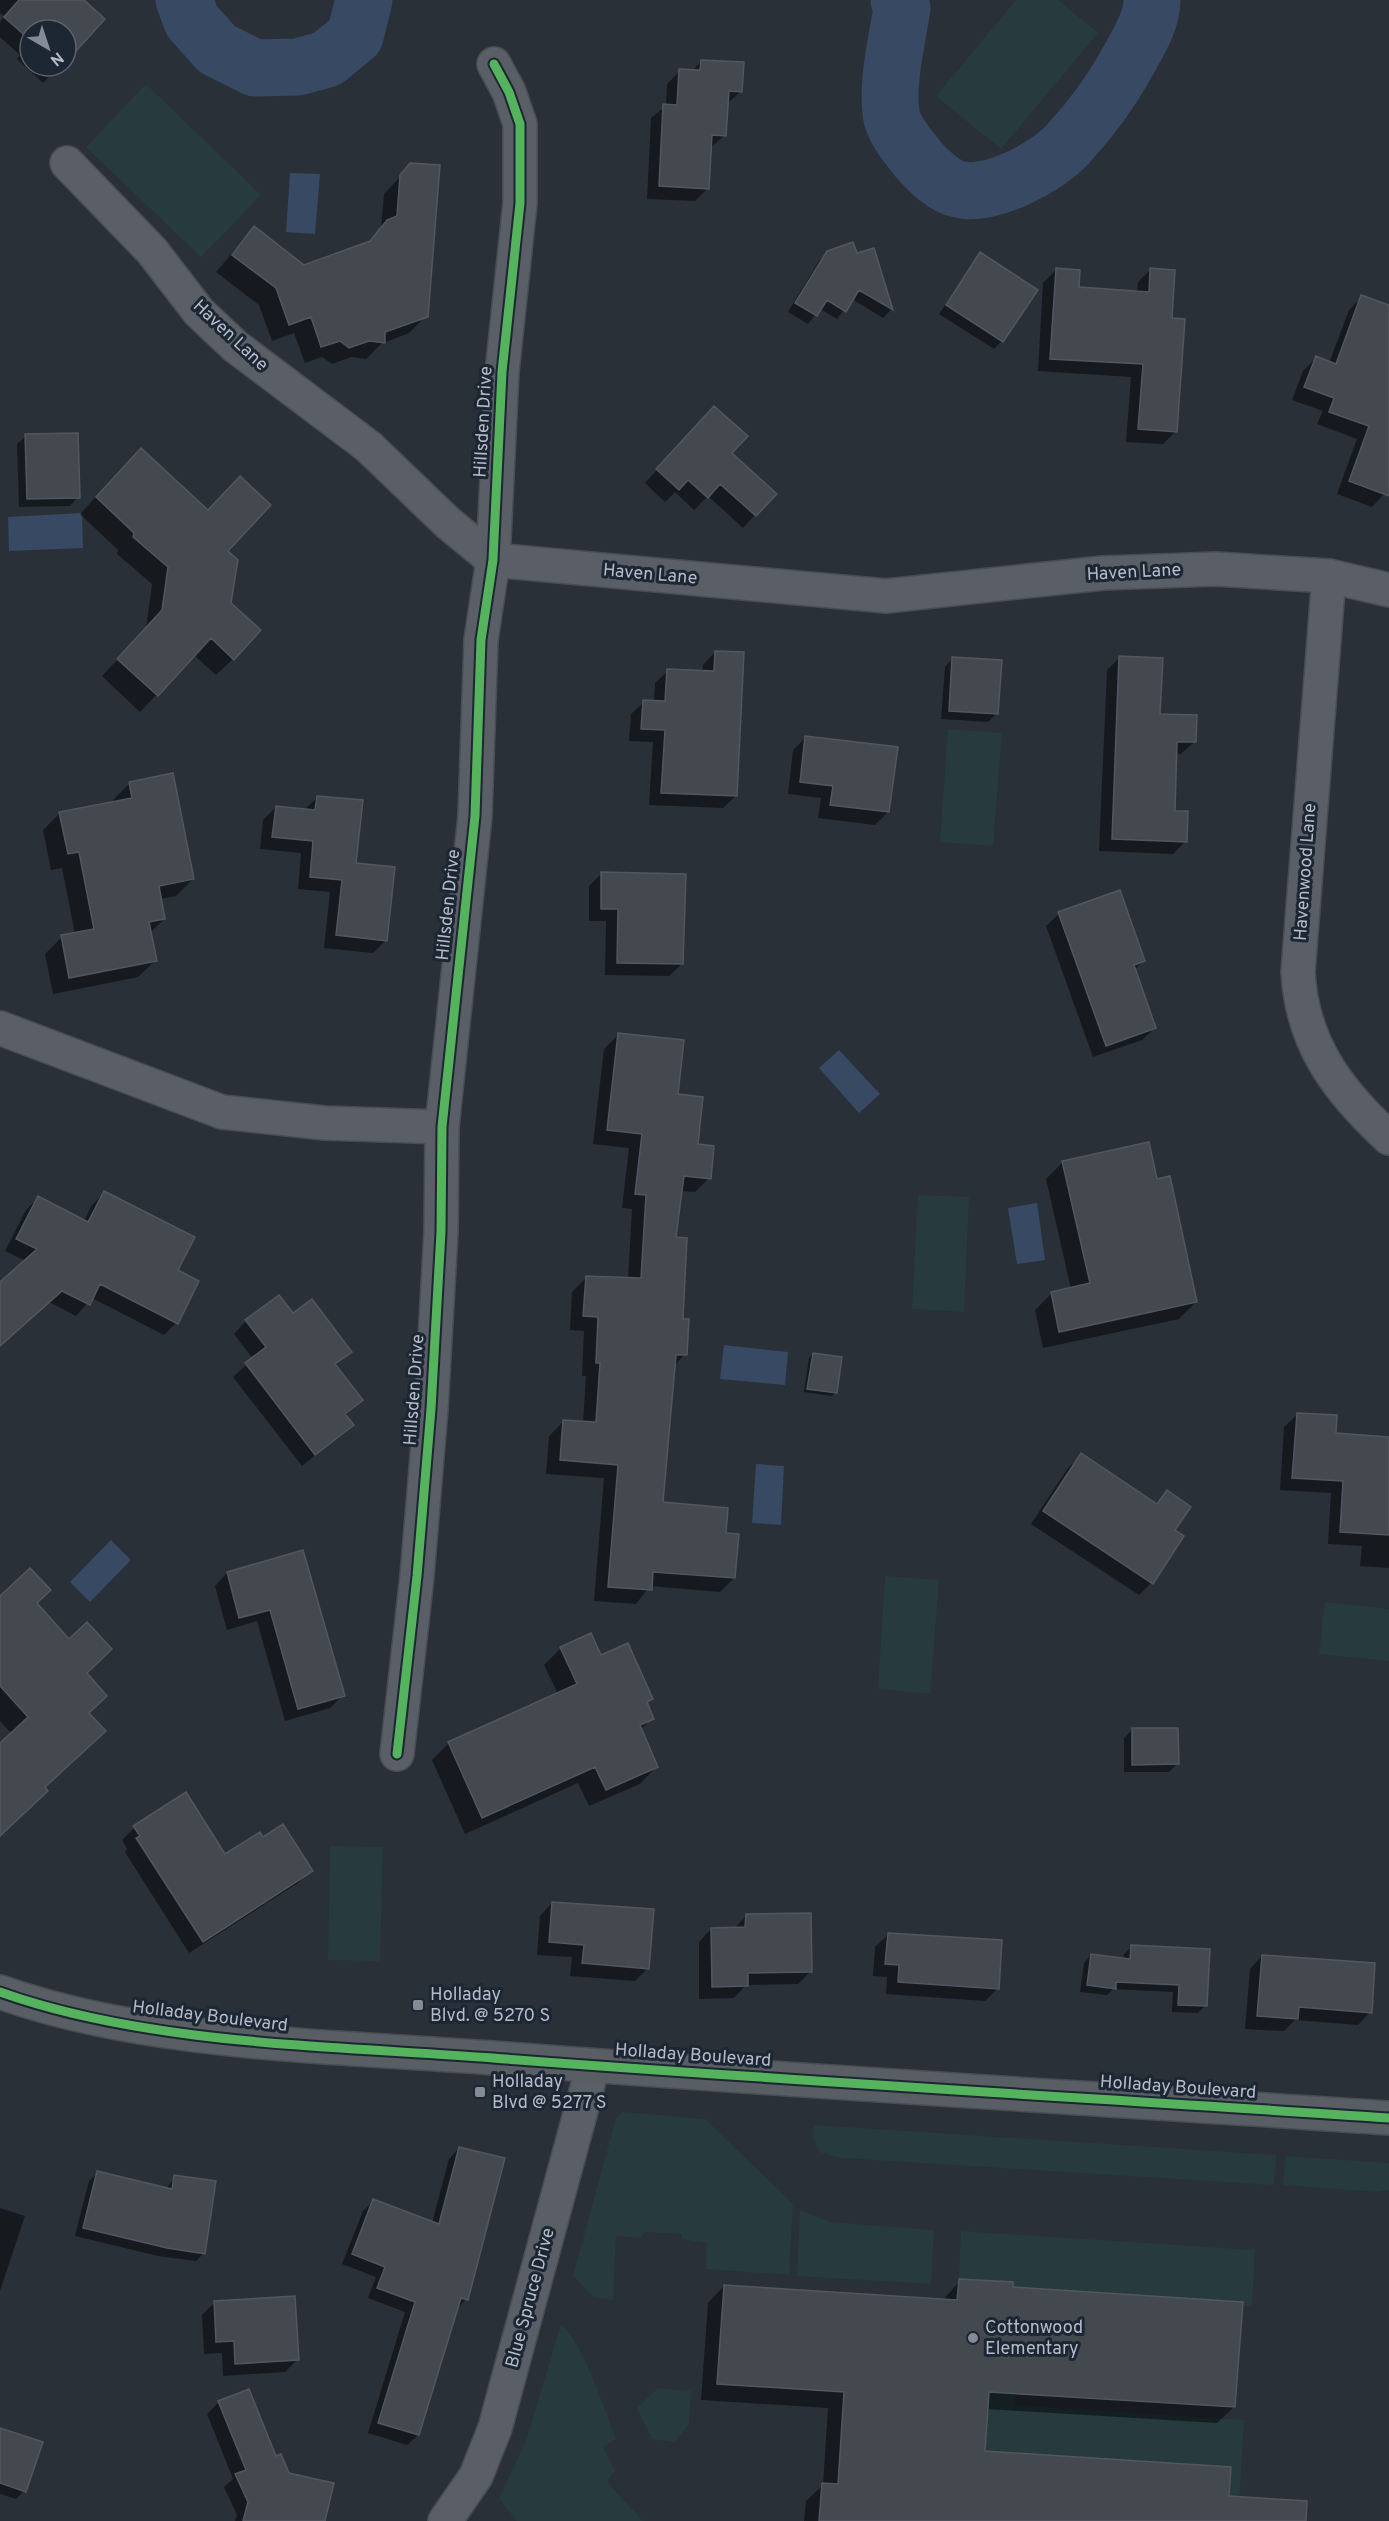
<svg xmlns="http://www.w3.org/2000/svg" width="1389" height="2521" viewBox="0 0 1389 2521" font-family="Overpass,sans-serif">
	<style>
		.green { fill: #273a3e }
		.water { fill: #384963 }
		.shadow { fill: #0007 }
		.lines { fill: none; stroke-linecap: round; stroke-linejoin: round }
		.river { stroke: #384963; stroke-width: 57 }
		.building { fill: #444950; stroke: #52575f; stroke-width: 1.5 }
		.street-casing { stroke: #484c53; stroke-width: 36 }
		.secondary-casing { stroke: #484c53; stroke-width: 36 }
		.street { stroke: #5a5e66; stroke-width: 33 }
		.secondary { stroke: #595d64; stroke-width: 33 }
		.cycleway-casing { stroke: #1d2633; stroke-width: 13 }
		.cycleway { stroke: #56b35d; stroke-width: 9 }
		.poi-dot { fill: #848b96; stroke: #1d2633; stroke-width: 2 }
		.labels { text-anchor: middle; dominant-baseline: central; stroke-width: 6; stroke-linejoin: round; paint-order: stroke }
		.street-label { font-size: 18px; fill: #b4bcc9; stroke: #1d2633 }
		.poi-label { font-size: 18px; fill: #b4bcc9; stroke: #1d2633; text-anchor: start }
	</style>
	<rect width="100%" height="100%" fill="#2a3038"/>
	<path class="green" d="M 1016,0 L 1058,0 L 1098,33 L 1001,149 L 936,96 Z
		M 146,84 L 261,195 L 201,257 L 86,147 Z
		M 948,729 L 1002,733 L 993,846 L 940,842 Z
		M 918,1195 L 969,1197 L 964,1312 L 912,1309 Z
		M 885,1576 L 939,1580 L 930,1694 L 878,1689 Z
		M 1325,1602 L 1389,1609 L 1389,1661 L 1319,1654 Z
		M 330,1846 L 383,1847 L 380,1961 L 328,1960 Z
		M 624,2112 L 705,2119 L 782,2193 L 793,2204 L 789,2275 L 706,2269 L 707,2243 L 682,2239 L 682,2234 L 644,2232 L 641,2238 L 616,2236 L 613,2300 L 593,2297 L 573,2276 L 616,2118 Z
		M 814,2125 L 1276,2155 L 1274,2185 L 841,2158 L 819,2152 L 813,2137 Z
		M 1286,2156 L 1389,2163 L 1389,2190 L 1375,2192 L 1283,2185 Z
		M 800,2210 L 830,2222 L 934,2230 L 931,2284 L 797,2276 Z
		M 961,2231 L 1255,2250 L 1252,2306 L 1242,2306 L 1242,2302 L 1013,2287 L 1013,2282 L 959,2279 Z
		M 561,2324 C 586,2348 602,2405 616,2439 L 603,2447 L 615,2470 L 607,2482 L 643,2521 L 517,2521 L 499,2499 L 527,2438 Z
		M 658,2388 L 691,2391 L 689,2423 L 675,2442 L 652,2439 L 637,2408 Z
		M 989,2392 L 1015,2393 L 1015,2405 L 1244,2420 L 1239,2504 L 1229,2503 L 1231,2467 L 985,2451 Z"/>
	<path class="water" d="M 290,173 L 320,174 L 315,234 L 286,232 Z
		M 82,513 L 83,548 L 9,551 L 8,517 Z
		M 839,1050 L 880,1094 L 859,1113 L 819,1068 Z
		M 1037,1203 L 1045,1260 L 1017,1264 L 1008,1208 Z
		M 724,1345 L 788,1352 L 785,1385 L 720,1379 Z
		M 756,1464 L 784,1466 L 781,1525 L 752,1523 Z
		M 111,1540 L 131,1560 L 90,1602 L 70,1582 Z"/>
	<path class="shadow" d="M 0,0 L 82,0 L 66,59 L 66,30 L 30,30 L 30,66 L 60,66 L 43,83 L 17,59 L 20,55 L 0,37 L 0,22 L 4,17 L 0,13 Z
		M 702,61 L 741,91 L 727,104 L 725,135 L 710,148 L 708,188 L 695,201 L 647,199 L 651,118 L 666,106 L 667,84 L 680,71 L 692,71 Z
		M 411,165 L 426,316 L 409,333 L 381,344 L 366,359 L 351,357 L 332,364 L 322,357 L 305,363 L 294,333 L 272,341 L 259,305 L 216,272 L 254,228 L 304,267 L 366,244 L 381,228 L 384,194 Z
		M 873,250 L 891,310 L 883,318 L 852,299 L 837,319 L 820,309 L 808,324 L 788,312 L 819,261 L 827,252 L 856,255 Z
		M 980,254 L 1002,341 L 994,349 L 939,314 Z
		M 1151,269 L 1171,319 L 1176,431 L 1163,444 L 1126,442 L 1131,377 L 1038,371 L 1043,283 L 1056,270 L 1077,289 L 1137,293 L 1138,282 Z
		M 1362,297 L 1389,307 L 1389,482 L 1384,494 L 1372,507 L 1337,494 L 1357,439 L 1317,424 L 1323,411 L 1292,400 L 1303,371 L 1316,358 L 1329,363 L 1349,310 Z
		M 701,421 L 730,453 L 755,515 L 743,528 L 708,496 L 694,510 L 675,492 L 665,502 L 645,483 Z
		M 26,436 L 78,497 L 70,506 L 19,507 L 17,444 Z
		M 124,467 L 208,512 L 226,551 L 229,603 L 233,659 L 216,675 L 194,655 L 140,712 L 102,676 L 146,629 L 152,584 L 117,554 L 118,550 L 80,514 Z
		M 715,652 L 736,796 L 723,808 L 649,805 L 653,742 L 629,741 L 631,714 L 644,702 L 654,702 L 655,683 L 668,671 L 702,672 L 703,665 Z
		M 1120,657 L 1159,715 L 1194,742 L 1181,754 L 1175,754 L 1173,812 L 1186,841 L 1173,854 L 1099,851 L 1107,670 Z
		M 953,658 L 997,713 L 988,722 L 941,719 L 945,667 Z
		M 806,737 L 888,812 L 875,825 L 818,818 L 821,798 L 788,794 L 793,750 Z
		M 130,783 L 193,879 L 176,896 L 160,899 L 164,919 L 150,933 L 155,961 L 138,977 L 53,994 L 45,954 L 62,937 L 75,934 L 62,868 L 51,870 L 43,830 L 60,813 L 114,803 L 113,800 Z
		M 317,798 L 355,865 L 386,940 L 373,953 L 324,948 L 330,892 L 298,889 L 301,853 L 260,849 L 263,820 L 276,807 L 304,810 Z
		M 602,873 L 682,964 L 669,976 L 605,975 L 606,921 L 589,921 L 589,886 Z
		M 1059,914 L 1144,960 L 1134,970 L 1155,1028 L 1142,1040 L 1093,1057 L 1046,926 Z
		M 619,1034 L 676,1095 L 709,1178 L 695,1192 L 680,1191 L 674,1238 L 685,1354 L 674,1366 L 661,1504 L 724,1534 L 734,1578 L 720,1592 L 650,1586 L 636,1604 L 594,1601 L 604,1478 L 546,1474 L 549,1436 L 564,1421 L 583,1423 L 586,1376 L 582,1376 L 584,1331 L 570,1330 L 572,1292 L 587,1277 L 628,1279 L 632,1209 L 622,1208 L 629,1148 L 593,1144 L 604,1049 Z
		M 1062,1163 L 1156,1181 L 1196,1302 L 1179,1319 L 1043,1348 L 1035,1310 L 1052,1293 L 1071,1289 L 1046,1179 Z
		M 104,1193 L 176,1271 L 176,1323 L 164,1335 L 92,1298 L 76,1316 L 49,1302 L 0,1346 L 0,1284 L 26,1261 L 5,1251 L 26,1210 L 38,1198 L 84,1221 L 92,1205 Z
		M 293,1315 L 350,1352 L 335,1366 L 361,1400 L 345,1416 L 352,1425 L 302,1466 L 233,1377 L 253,1359 L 234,1334 L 246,1321 Z
		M 813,1354 L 836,1392 L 832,1396 L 804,1392 L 809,1358 Z
		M 1297,1415 L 1334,1435 L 1389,1438 L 1389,1568 L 1360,1566 L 1362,1546 L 1328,1544 L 1331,1493 L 1280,1490 L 1284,1427 Z
		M 1081,1455 L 1155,1504 L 1167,1492 L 1173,1531 L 1151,1583 L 1139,1595 L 1031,1524 L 1068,1468 Z
		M 302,1551 L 343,1695 L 330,1708 L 285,1721 L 257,1621 L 227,1630 L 215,1586 L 227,1573 Z
		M 0,1598 L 35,1604 L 85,1674 L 43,1788 L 0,1835 L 0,1745 L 12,1734 L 0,1721 Z
		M 561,1648 L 600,1657 L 651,1699 L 646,1704 L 652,1718 L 640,1730 L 656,1767 L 640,1784 L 589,1806 L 578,1783 L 465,1834 L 432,1760 L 449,1743 L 558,1694 L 544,1665 Z
		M 1132,1730 L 1177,1764 L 1169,1772 L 1124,1772 L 1124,1738 Z
		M 185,1794 L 224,1856 L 263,1839 L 311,1870 L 298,1883 L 189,1953 L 125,1852 L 127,1849 L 122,1840 L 134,1828 Z
		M 552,1903 L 648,1968 L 635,1981 L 570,1976 L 572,1957 L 537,1955 L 540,1916 Z
		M 746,1916 L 811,1971 L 798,1984 L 746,1985 L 734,1998 L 699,1999 L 699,1942 L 711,1929 L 734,1929 Z
		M 888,1935 L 998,1988 L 985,2001 L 886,1994 L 887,1977 L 873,1976 L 875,1947 Z
		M 1131,1947 L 1206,2005 L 1198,2013 L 1172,2012 L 1173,1992 L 1113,1989 L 1107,1995 L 1080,1992 L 1084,1963 L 1091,1955 L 1123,1959 L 1124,1954 Z
		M 1262,1956 L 1370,2012 L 1358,2025 L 1295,2020 L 1284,2031 L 1245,2029 L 1250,1969 Z
		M 459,2148 L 466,2299 L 456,2310 L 418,2435 L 407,2445 L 368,2433 L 405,2312 L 368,2298 L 376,2277 L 342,2264 L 363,2211 L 373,2201 L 432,2223 L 449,2159 Z
		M 98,2172 L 166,2189 L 175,2177 L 204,2253 L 196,2261 L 158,2256 L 75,2236 L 89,2181 Z
		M 0,2208 L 25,2216 L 0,2291 Z
		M 960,2281 L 1012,2289 L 1234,2407 L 1217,2423 L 986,2409 L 983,2453 L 1227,2498 L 1295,2521 L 804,2521 L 806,2501 L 823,2485 L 828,2408 L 701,2400 L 708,2303 L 724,2286 L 943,2300 Z
		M 215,2302 L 297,2360 L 285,2372 L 223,2376 L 222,2353 L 204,2354 L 202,2315 Z
		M 219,2402 L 275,2458 L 323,2521 L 235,2521 L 237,2515 L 224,2487 L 233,2479 L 207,2414 Z
		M 0,2435 L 24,2491 L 16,2499 L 0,2494 Z"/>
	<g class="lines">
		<path class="river" d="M 184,0 L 192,21 L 217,49 L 255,68 L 298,67 L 327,59 L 355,36 L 364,0
			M 899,0 L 902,8 C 897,41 887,79 891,113 C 893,130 908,146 918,159 C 927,170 944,186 958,189 C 990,198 1047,167 1068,144 C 1091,119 1111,92 1127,63 C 1137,44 1152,22 1152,0"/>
	</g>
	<path class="building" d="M 19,0 L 84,0 L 105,19 L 66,62 L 66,30 L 30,30 L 30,40 L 4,17 Z
		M 701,60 L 744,62 L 742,92 L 729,91 L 726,136 L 712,135 L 709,189 L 659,186 L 663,104 L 677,105 L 679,69 L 700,70 Z
		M 410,163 L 440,165 L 428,317 L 385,332 L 385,343 L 369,341 L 349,348 L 340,341 L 321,347 L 311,317 L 289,325 L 276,288 L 232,255 L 254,226 L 304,265 L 370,241 L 387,220 L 397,216 L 400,175 Z
		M 853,242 L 857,253 L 874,248 L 893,310 L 859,290 L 846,312 L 827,300 L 817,316 L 795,303 L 827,251 Z
		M 980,252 L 1038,290 L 1003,342 L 946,305 Z
		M 1056,268 L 1080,270 L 1079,287 L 1149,292 L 1150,268 L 1175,270 L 1172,318 L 1185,319 L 1177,432 L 1138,429 L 1143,364 L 1050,359 Z
		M 1361,295 L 1389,305 L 1389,496 L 1349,481 L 1369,426 L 1329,412 L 1334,398 L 1304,387 L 1316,356 L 1336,364 Z
		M 714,406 L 748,436 L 732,453 L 777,494 L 756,516 L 720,484 L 708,498 L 688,480 L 679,490 L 656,469 Z
		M 78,433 L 80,498 L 27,499 L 25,434 Z
		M 141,448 L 208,510 L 240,476 L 271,505 L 228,551 L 238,560 L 231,603 L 261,630 L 234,660 L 211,638 L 158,696 L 117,659 L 162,610 L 168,567 L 133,537 L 134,533 L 96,497 Z
		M 715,651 L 744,652 L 737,796 L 661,793 L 665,730 L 641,729 L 643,700 L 665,701 L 667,669 L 714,671 Z
		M 1119,656 L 1163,658 L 1160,714 L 1197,715 L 1196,742 L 1177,742 L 1175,811 L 1188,811 L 1187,842 L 1112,839 Z
		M 952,657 L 1002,660 L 998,714 L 949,711 Z
		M 805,736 L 898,747 L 889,812 L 830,805 L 833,786 L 800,782 Z
		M 173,773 L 194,879 L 159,886 L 165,919 L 149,922 L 157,961 L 69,978 L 61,935 L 94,929 L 79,852 L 68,854 L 59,812 L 132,798 L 129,782 Z
		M 317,796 L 363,800 L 356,863 L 395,867 L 387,941 L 336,935 L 342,880 L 310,877 L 313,841 L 272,837 L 276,806 L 315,810 Z
		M 601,872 L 686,874 L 683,964 L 617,963 L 618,909 L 601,909 Z
		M 1120,890 L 1145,961 L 1134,965 L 1156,1028 L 1106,1046 L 1058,912 Z
		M 618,1033 L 684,1040 L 678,1094 L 703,1097 L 698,1144 L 714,1146 L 711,1179 L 684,1176 L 676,1237 L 687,1238 L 683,1319 L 689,1319 L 687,1355 L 676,1355 L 663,1502 L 728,1508 L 726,1533 L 739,1534 L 735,1578 L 653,1572 L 652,1590 L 608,1587 L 618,1465 L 560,1460 L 563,1420 L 596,1422 L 600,1363 L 596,1363 L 598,1317 L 583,1316 L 586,1276 L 641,1278 L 646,1195 L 635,1194 L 642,1134 L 607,1130 Z
		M 1149,1142 L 1157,1179 L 1170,1176 L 1197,1302 L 1059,1332 L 1051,1292 L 1090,1283 L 1062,1161 Z
		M 104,1191 L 195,1237 L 178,1270 L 199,1281 L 178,1324 L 100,1284 L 90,1305 L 62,1291 L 0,1346 L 0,1282 L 37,1249 L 16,1239 L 38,1196 L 88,1222 Z
		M 279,1295 L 293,1313 L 312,1299 L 352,1352 L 335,1364 L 363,1400 L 345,1414 L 354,1425 L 315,1455 L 245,1363 L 266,1347 L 245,1320 Z
		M 813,1353 L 842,1357 L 837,1393 L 807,1389 Z
		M 1297,1413 L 1337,1415 L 1336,1433 L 1389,1437 L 1389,1535 L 1340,1532 L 1343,1481 L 1292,1478 Z
		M 1081,1453 L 1157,1504 L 1167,1490 L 1191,1507 L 1175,1530 L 1184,1536 L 1153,1584 L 1043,1511 Z
		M 303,1550 L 345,1696 L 298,1709 L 270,1610 L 239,1618 L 227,1572 Z
		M 30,1568 L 51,1590 L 37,1603 L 69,1639 L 87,1622 L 112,1649 L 87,1673 L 107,1696 L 89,1713 L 106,1731 L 45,1787 L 48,1791 L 0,1836 L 0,1743 L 28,1717 L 0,1686 L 0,1596 Z
		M 591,1633 L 601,1655 L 628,1643 L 653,1699 L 647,1702 L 654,1719 L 640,1725 L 658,1767 L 606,1790 L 595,1767 L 482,1818 L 448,1742 L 577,1684 L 560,1647 Z
		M 1132,1728 L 1178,1728 L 1179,1764 L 1132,1765 Z
		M 186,1792 L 225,1854 L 260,1832 L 263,1837 L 283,1824 L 313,1871 L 203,1942 L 136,1838 L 140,1836 L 133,1826 Z
		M 552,1902 L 654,1909 L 649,1969 L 582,1963 L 584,1945 L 549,1942 Z
		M 811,1913 L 812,1972 L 748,1973 L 748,1986 L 712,1987 L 711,1928 L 745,1927 L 746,1914 Z
		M 888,1933 L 1002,1940 L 999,1989 L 898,1982 L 899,1965 L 885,1964 Z
		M 1131,1945 L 1210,1949 L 1207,2006 L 1178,2005 L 1179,1985 L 1116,1982 L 1116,1989 L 1087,1985 L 1091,1954 L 1130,1959 Z
		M 1262,1955 L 1375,1963 L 1372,2013 L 1299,2007 L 1298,2019 L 1257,2016 Z
		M 459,2147 L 505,2158 L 468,2300 L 461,2298 L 419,2435 L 378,2423 L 415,2302 L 377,2288 L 385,2267 L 352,2254 L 373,2199 L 439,2224 Z
		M 97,2171 L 172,2189 L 174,2175 L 216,2181 L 205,2254 L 167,2248 L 83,2228 Z
		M 959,2279 L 1013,2282 L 1013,2287 L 1243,2302 L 1235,2407 L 989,2392 L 985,2451 L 1231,2467 L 1229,2496 L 1307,2501 L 1306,2521 L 819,2521 L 822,2483 L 838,2484 L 844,2392 L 717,2384 L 724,2285 L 957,2300 Z
		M 295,2296 L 299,2360 L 235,2364 L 234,2341 L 216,2342 L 214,2301 Z
		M 249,2389 L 276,2456 L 281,2454 L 289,2473 L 334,2483 L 325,2521 L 243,2521 L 248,2502 L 235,2474 L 246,2470 L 218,2401 Z
		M 0,2428 L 43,2442 L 26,2492 L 0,2483 Z"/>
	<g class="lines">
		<defs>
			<path id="street" d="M 67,163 L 152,251 L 199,312 L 235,346 L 369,447 L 447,522 L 493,560 L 886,596 L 1103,573 L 1216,569 L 1329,576 L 1389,590
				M 1329,576 L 1298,972 C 1302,1044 1338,1091 1389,1138
				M 0,1028 L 222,1112 L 324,1123 L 442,1127
				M 397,1754 L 417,1576 L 431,1409 L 441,1232 L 442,1127 L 475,816 L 481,640 L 493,560 L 502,372 L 520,203 L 520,124 L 509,92 L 494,64
				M 445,2521 L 476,2476 L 495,2428 L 593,2066"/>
			<path id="secondary" d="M 0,1992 C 148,2045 336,2046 493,2058 C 791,2081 1090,2098 1389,2118"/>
		</defs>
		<use href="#street" class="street-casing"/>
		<use href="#secondary" class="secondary-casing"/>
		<use href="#street" class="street"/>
		<use href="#secondary" class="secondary"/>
		<defs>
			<path id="cycleway" d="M 397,1754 L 417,1576 L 431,1409 L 441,1232 L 442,1127 L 475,816 L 481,640 L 493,560 L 502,372 L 520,203 L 520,124 L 509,92 L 494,64
				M 0,1992 C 148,2045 336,2046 493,2058 C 791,2081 1090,2098 1389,2118"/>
		</defs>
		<use href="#cycleway" class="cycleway-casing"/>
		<use href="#cycleway" class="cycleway"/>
	</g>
	<g class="poi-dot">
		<rect x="412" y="1999" width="12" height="12" rx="3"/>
		<rect x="474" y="2086" width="12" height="12" rx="3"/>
		<circle cx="973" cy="2338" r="6"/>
	</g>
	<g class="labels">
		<g class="street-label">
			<text transform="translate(230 336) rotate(43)">Haven Lane</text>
			<text transform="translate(484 422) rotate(-87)">Hillsden Drive</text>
			<text transform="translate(1134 573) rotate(-3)">Haven Lane</text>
			<text transform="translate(650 575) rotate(5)">Haven Lane</text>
			<text transform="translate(1306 872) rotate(-86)">Havenwood Lane</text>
			<text transform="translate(449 905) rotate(-84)">Hillsden Drive</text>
			<text transform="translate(415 1390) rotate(-86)">Hillsden Drive</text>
			<text transform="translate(210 2017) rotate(7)">Holladay Boulevard</text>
			<text transform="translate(693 2056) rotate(4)">Holladay Boulevard</text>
			<text transform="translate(1178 2088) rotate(4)">Holladay Boulevard</text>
			<text transform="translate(531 2298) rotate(-75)">Blue Spruce Drive</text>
		</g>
		<g class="poi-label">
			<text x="430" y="1995">Holladay<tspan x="430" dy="21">Blvd. @ 5270 S</tspan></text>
			<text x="492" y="2082">Holladay<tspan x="492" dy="21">Blvd @ 5277 S</tspan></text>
			<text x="985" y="2328">Cottonwood<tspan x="985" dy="21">Elementary</tspan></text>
		</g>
	</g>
	<g transform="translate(48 48) rotate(141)"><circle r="28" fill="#1d2633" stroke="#59626f" stroke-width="1.5"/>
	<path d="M0-4.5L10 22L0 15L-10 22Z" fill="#848b96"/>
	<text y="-9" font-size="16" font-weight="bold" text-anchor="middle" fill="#b4bcc9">N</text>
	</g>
</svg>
